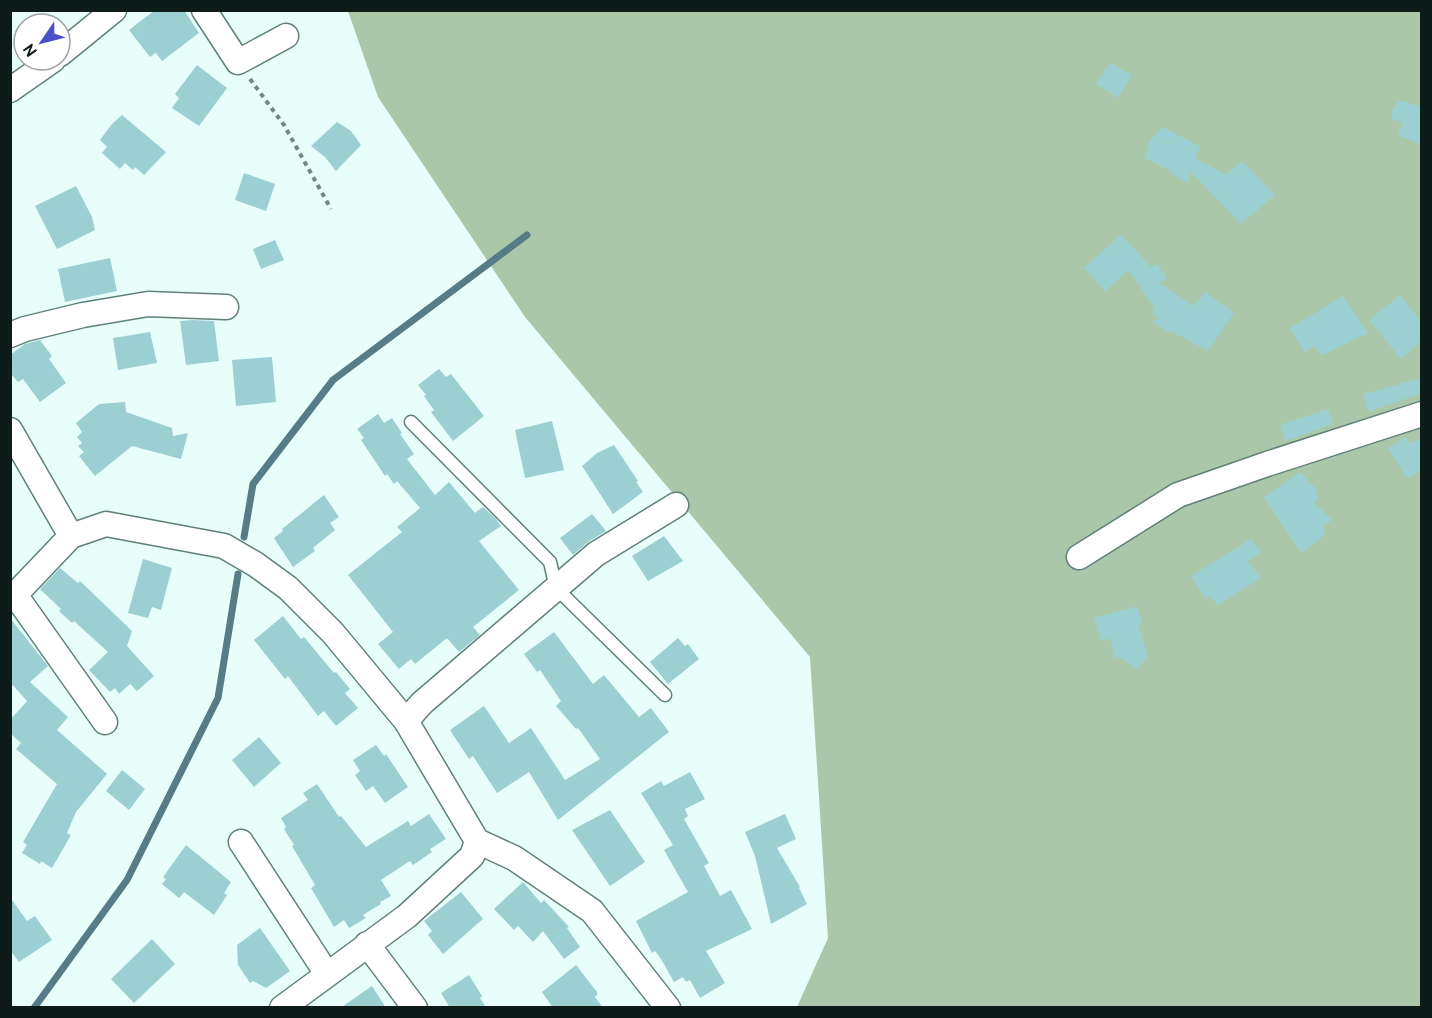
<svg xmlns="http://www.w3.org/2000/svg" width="1432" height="1018" viewBox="0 0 1432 1018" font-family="Cabin,sans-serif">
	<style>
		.forest { fill: #aac8a9 }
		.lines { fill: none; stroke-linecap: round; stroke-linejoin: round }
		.stream { stroke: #587c85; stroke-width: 7 }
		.building { fill: #9ccfd2 }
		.service-casing { stroke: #5f817a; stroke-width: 15 }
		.minor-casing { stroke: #5f817a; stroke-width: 27 }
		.path { stroke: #748683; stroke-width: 4; stroke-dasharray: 4.5 4.5; stroke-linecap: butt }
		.service { stroke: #fff; stroke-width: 12 }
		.minor { stroke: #fff; stroke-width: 24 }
	</style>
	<rect width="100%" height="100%" fill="#e8fefa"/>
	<path class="forest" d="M 348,11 L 1421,11 L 1421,1007 L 797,1007 L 828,938 L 810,657 L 525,317 L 378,97 Z"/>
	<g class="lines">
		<path class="stream" d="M 244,537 L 253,484 L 333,380 L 527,235
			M 34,1008 L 127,880 L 218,698 L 238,574"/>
	</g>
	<path class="building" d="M 155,10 L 184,10 L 199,33 L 162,61 L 156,53 L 150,57 L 129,30 Z
		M 1110,63 L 1132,75 L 1118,98 L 1096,84 Z
		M 197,65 L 227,88 L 199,126 L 172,108 L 179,98 L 175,94 Z
		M 1400,100 L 1422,107 L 1422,145 L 1398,135 L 1402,123 L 1391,118 L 1393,109 Z
		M 122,115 L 166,152 L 144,175 L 135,167 L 133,170 L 125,163 L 120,169 L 102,153 L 107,147 L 100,140 L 111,125 Z
		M 337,122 L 351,131 L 361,145 L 336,171 L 325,157 L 311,146 Z
		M 1162,127 L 1201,147 L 1195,158 L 1226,175 L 1242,161 L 1275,195 L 1241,224 L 1191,172 L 1188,183 L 1170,173 L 1171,171 L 1145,158 L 1150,141 Z
		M 244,173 L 275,184 L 266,211 L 235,200 Z
		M 76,186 L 92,217 L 95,230 L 57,249 L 35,206 Z
		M 1121,235 L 1151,267 L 1157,264 L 1167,278 L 1159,283 L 1194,306 L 1205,292 L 1234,313 L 1208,351 L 1171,331 L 1170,333 L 1153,322 L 1157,316 L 1152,314 L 1155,309 L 1129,270 L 1105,291 L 1084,268 Z
		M 275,240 L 284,260 L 261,269 L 253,249 Z
		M 110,258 L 117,291 L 65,302 L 58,269 Z
		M 1400,295 L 1422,323 L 1422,341 L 1401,359 L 1369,320 Z
		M 1343,296 L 1368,333 L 1321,356 L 1315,346 L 1304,352 L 1290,328 Z
		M 192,320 L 214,321 L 219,361 L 186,365 L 180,321 Z
		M 150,332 L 157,363 L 118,370 L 113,338 Z
		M 40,340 L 52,356 L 49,359 L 66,383 L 40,402 L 23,379 L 18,382 L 10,373 L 10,355 L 25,344 Z
		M 272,357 L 276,402 L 236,406 L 232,360 Z
		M 439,369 L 446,377 L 451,374 L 484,416 L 453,441 L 431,412 L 434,410 L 424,396 L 426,395 L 418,385 Z
		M 1422,378 L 1422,393 L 1368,412 L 1363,394 Z
		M 125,402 L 126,412 L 172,428 L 173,436 L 188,433 L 181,459 L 132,446 L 95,476 L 79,456 L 84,452 L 78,446 L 82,443 L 77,437 L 82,432 L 76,423 L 99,404 Z
		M 1328,409 L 1333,424 L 1286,441 L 1280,425 Z
		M 378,414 L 384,423 L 392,418 L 402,433 L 400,434 L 414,454 L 407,459 L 435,495 L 449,482 L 475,513 L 483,507 L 495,518 L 501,526 L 479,541 L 519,590 L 473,627 L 480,635 L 459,652 L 447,638 L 415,664 L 411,659 L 399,669 L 378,644 L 393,632 L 348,575 L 402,532 L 397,527 L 420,508 L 397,481 L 394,484 L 387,474 L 385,476 L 361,440 L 364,438 L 357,429 Z
		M 552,421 L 564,470 L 525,478 L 515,430 Z
		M 1406,437 L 1410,444 L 1422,437 L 1422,470 L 1407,478 L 1388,448 Z
		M 614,445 L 638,481 L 636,482 L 643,492 L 613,514 L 582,466 L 597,453 Z
		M 1300,472 L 1318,491 L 1315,493 L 1319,499 L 1314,502 L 1332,520 L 1322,527 L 1326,534 L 1301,553 L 1264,497 Z
		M 324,495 L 339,517 L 330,523 L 335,530 L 313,548 L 315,551 L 293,567 L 274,538 L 283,531 L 282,529 Z
		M 592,514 L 606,531 L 588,542 L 573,555 L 560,538 Z
		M 664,536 L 683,561 L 648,581 L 632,556 Z
		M 1251,539 L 1261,552 L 1248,561 L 1261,578 L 1218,605 L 1209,596 L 1206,599 L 1191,576 Z
		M 143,559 L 172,568 L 161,610 L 152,607 L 148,618 L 128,613 Z
		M 60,568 L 78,583 L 80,581 L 132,631 L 127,646 L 154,676 L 137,691 L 130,684 L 119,694 L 115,688 L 110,692 L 89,670 L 108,652 L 74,621 L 72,623 L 59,611 L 61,609 L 40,589 Z
		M 1137,606 L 1142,623 L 1138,624 L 1148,656 L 1137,669 L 1119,657 L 1115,658 L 1110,638 L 1101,641 L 1094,618 Z
		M 283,616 L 301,639 L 304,637 L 334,673 L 336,672 L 350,689 L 345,693 L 358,708 L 336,726 L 324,711 L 318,716 L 288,676 L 285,679 L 254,640 Z
		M 10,618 L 48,666 L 30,682 L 68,717 L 57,730 L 107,774 L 76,812 L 67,833 L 71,835 L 52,868 L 41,861 L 40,864 L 22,853 L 27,845 L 23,842 L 57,784 L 16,749 L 21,743 L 10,733 L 10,720 L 27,701 L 10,682 Z
		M 554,632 L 593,684 L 604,675 L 639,717 L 651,708 L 669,732 L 558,820 L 529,772 L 497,793 L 473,756 L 469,759 L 450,730 L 484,706 L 509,743 L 531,728 L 565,780 L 600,759 L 578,728 L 576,729 L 556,706 L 561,701 L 540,670 L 537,672 L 524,654 Z
		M 678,638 L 685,646 L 688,644 L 699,659 L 668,684 L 650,662 Z
		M 259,737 L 281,763 L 254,787 L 232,760 Z
		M 376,745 L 384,756 L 386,754 L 408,787 L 385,803 L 373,786 L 366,791 L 355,775 L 360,771 L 353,760 Z
		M 122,770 L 145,789 L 129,810 L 106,791 Z
		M 690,772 L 705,799 L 685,809 L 688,816 L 684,819 L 709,863 L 704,866 L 720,896 L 731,890 L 752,929 L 706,951 L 725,983 L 700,998 L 690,980 L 686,982 L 683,977 L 674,982 L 661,959 L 655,951 L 652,953 L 636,921 L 688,892 L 664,850 L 673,845 L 641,793 L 661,781 L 664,786 Z
		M 317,784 L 339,817 L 341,816 L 366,847 L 408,821 L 411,826 L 429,814 L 446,839 L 430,849 L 432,852 L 413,865 L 410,861 L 381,880 L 391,896 L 380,902 L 381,904 L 363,915 L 366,918 L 349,928 L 344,920 L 334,927 L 311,888 L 315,885 L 292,846 L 294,845 L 284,829 L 286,827 L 281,818 L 308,800 L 303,793 Z
		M 610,810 L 645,862 L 610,886 L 572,830 Z
		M 785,814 L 796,839 L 777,848 L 800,887 L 799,888 L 807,904 L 771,924 L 755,856 L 745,832 Z
		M 186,845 L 231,882 L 224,893 L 227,895 L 214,915 L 184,892 L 179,898 L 162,884 L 166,879 L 163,877 Z
		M 523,882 L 541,903 L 544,900 L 569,927 L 567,928 L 580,947 L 564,959 L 543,931 L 533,942 L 518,926 L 514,930 L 494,909 Z
		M 461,892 L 483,919 L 443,954 L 428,935 L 432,931 L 424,921 Z
		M 10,897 L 27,921 L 35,916 L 52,940 L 19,962 L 10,950 Z
		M 260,928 L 290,971 L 266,988 L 253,981 L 250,983 L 238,965 L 237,945 Z
		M 152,939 L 175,964 L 134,1003 L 111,979 Z
		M 576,965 L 597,992 L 597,995 L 595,997 L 603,1008 L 553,1008 L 542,992 Z
		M 469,975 L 482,996 L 480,998 L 486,1008 L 450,1008 L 441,993 Z
		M 372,986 L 386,1008 L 340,1008 Z"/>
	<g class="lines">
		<defs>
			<path id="service" d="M 411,422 L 550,562 L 556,588 L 665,695"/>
			<path id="minor" d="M 204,10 L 238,62 L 286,36
				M 60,54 L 114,10
				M 10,90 L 53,60
				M 10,335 L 25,329 L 83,315 L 148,304 L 226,307
				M 10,430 L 71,536
				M 1079,557 L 1178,495 L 1267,464 L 1422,414
				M 16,596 L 105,722
				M 10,600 L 71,536 L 106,524 L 224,546 L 255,564 L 288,588 L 333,633 L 406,721 L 477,841 L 514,858 L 592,911 L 668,1008
				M 406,721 L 422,703 L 596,554 L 676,505
				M 241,842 L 327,974
				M 367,944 L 415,1008
				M 282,1008 L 407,916 L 472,856 L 477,841"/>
		</defs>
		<use href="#service" class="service-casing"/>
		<use href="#minor" class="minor-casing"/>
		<path class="path" d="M 250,79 L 284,125 L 331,209"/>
		<use href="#service" class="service"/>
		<use href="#minor" class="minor"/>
	</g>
	<rect width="1432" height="1018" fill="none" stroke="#0d1b19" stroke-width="24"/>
	<g transform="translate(42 42) rotate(235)"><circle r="28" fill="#ffffff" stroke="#9ea4a3" stroke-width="1.5"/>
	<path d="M0-4.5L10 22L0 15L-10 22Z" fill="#4a51c6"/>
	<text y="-9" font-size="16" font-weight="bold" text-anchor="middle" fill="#0d1b19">N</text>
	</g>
</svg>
